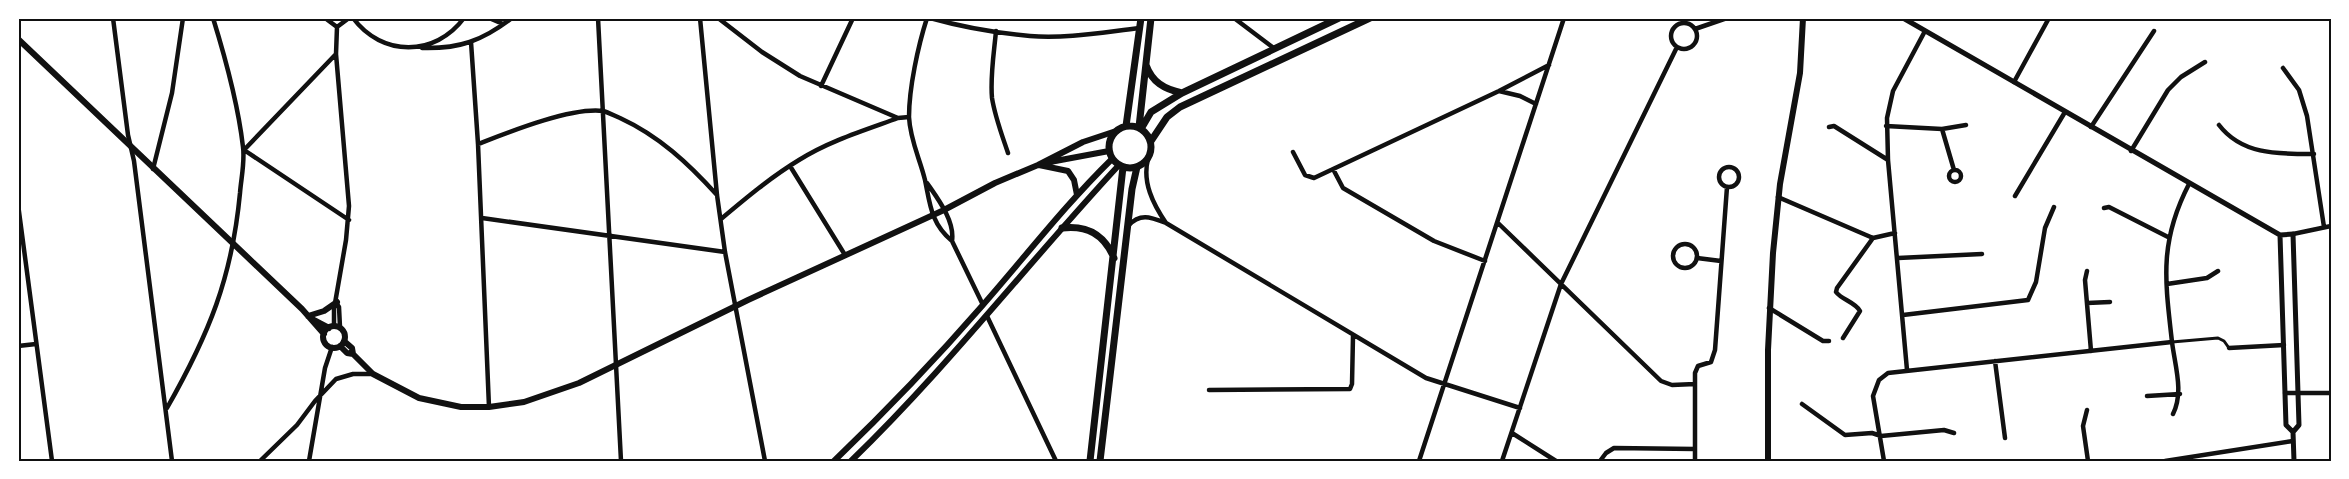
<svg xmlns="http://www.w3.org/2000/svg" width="2349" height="479" viewBox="0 0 2349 479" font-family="Commissioner,sans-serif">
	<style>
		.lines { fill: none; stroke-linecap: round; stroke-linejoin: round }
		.pedestrian { stroke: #111; stroke-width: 3 }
		.minor { stroke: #111; stroke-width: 4.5 }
		.tertiary { stroke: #111; stroke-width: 5 }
		.secondary { stroke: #111; stroke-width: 6 }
		.primary { stroke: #111; stroke-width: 7 }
		.neatline { fill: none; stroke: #111; stroke-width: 2 }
	</style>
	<rect width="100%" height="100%" fill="#fff"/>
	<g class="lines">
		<path class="pedestrian" d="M 2172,342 L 2218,338 L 2224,341 L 2229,348"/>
		<path class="minor" d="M 113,18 L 128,135 L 134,161 L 172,461
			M 325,18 L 337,27
			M 353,18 C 382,57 435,57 464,18
			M 489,18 L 503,24
			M 598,18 L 621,461
			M 700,18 L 717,195 L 725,252 L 765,461
			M 718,18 L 762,52 L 800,76 L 898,118 L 909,117
			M 927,18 C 918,46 909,88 909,117 C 910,140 920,159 925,180 C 930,204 931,224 952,241 L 983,305
			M 930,18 C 962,27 996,33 1030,36 C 1066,39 1104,32 1140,28
			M 1234,18 L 1275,49
			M1671 36a13 13 0 1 1 26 0a13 13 0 1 1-26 0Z
			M 1695,29 L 1727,18
			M 996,31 C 994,53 990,76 992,98 C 995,117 1002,135 1008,153
			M 471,42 L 478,144 L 489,407
			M 422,48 C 459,49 482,41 512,18
			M 336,54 L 244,150 L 349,220
			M 2283,68 L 2299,90 L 2307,116 L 2324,227
			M 2014,82 L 2049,18
			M 821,86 L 853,18
			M 1499,91 L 1520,96 L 1536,104
			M 2219,125 C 2242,155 2278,154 2314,154
			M 1886,126 L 1942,129 L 1966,125
			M 1829,127 L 1834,126 L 1888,160
			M 2091,127 L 2154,31
			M 1942,129 L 1954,170
			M 478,144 C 509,132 571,107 603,111 C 608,112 615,116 620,118 C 659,136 688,163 717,195
			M 2131,151 L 2168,90 L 2181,77 L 2205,62
			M 1293,152 L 1305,175 L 1314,178 L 1499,91 L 1549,65
			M 1148,159 C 1142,182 1153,204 1166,223
			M 790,166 L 845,255
			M1719 177a10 10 0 1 1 20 0a10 10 0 1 1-20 0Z
			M 153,169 L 172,93 L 183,18
			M 1333,169 L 1343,188 L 1434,241 L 1485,261
			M1949 176a6 6 0 1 1 12 0a6 6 0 1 1-12 0Z
			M 927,183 C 938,199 955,221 952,241
			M 2015,196 L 2065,112
			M 1778,197 L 1873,238 L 1895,233
			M 18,204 L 52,461
			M 2104,208 L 2109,207 L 2168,237
			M 482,218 L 725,252
			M 721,219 C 746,198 771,177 799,160 C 829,141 865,130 898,118
			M 1498,223 L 1661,381 L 1672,385 L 1695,384
			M 1128,226 C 1140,213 1150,217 1166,223 L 1426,378 L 1520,408
			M 2293,234 L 2331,226
			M1673 256a12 12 0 1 1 24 0a12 12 0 1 1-24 0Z
			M 1697,258 L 1721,261
			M 1898,258 L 1982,254
			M 2087,271 L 2085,280 L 2091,351
			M 2167,284 L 2207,278 L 2218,271
			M 2087,303 L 2110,302
			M 337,304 L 339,307 L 340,327
			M 1769,308 L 1823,341 L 1829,341
			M 1903,315 L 2028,300 L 2036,282 L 2045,228 L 2054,207
			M 987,316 L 1056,461
			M 334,326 L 334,309 L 346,240 L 349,206 L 336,54 L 337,27 L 349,18
			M 1843,338 L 1860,311 C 1855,302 1842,300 1836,292 L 1837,288 L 1873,238
			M 18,346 L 36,344
			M 2229,348 L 2284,345
			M 1995,361 L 2005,438
			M 1907,370 L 1888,160 L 1887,118 L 1893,91 L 1925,31
			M 1209,390 L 1350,389 L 1352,384 L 1353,336
			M 2285,393 L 2331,393
			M 2147,396 L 2180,394
			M 1802,404 L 1845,435 L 1872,433 L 1881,436 L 1944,430 L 1954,433
			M 167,408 C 209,334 232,278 240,193 C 241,179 245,162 243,147 C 238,103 226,60 213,18
			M 2087,410 L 2083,426 L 2088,461
			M 2173,414 C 2184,392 2175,366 2172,342 C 2165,280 2159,242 2189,184
			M 1512,433 L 1556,461
			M 260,461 L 297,425 L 315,401 L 336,379 L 353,374 L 373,374
			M 309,461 L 325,368 L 332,347
			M 1419,461 L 1564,18
			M 1502,461 L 1561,284 L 1677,47
			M 1600,461 L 1606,453 L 1614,448 L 1695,449
			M 1695,461 L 1695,373 L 1698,366 L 1711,362 L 1715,350 L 1727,187
			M 1884,461 L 1873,396 L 1879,380 L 1888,373 L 2172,342
			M 2165,461 L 2293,441"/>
		<path class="tertiary" d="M 1903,18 L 2280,235
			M 2280,235 L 2286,425 L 2293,432 L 2294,461
			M 2280,235 L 2293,234 L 2299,425 L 2293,432"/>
		<path class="secondary" d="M 18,39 L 302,309 L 324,334
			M 1050,162 L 1109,151
			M 1039,165 L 1068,171 L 1074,180 L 1077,195
			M 308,316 L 324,311 L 337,302
			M 310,318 L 329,328
			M323 337a11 11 0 1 1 22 0a11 11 0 1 1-22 0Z
			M 344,341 L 352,348 L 353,354 L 373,374 L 419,398 L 461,407 L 489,407 L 524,402 L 579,383 L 748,300 L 944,210 L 995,183 L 1038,165 L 1083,142 L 1116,131
			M 340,346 L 347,353 L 353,354
			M 834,461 C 885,412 935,360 982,306 C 1025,257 1065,205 1112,159
			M 851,461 C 947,368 1028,263 1119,165
			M 1768,461 L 1768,350 L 1773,253 L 1780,184 L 1800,73 L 1803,18"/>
		<path class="primary" d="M 1146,65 C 1152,82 1164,89 1182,93
			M1109 147a21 21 0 1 1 42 0a21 21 0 1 1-42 0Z
			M 1126,126 L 1141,18
			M 1139,127 L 1151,18
			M 1141,129 L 1151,112 L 1182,93 L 1339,18
			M 1151,141 L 1167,117 L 1180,107 L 1370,18
			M 1062,228 C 1087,225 1104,234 1114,258
			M 1090,461 L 1123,167
			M 1100,461 L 1132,189 L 1137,167"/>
	</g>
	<rect width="2349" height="479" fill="none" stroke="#ffffff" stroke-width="39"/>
	<rect x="20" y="20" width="2310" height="440" class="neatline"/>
</svg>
